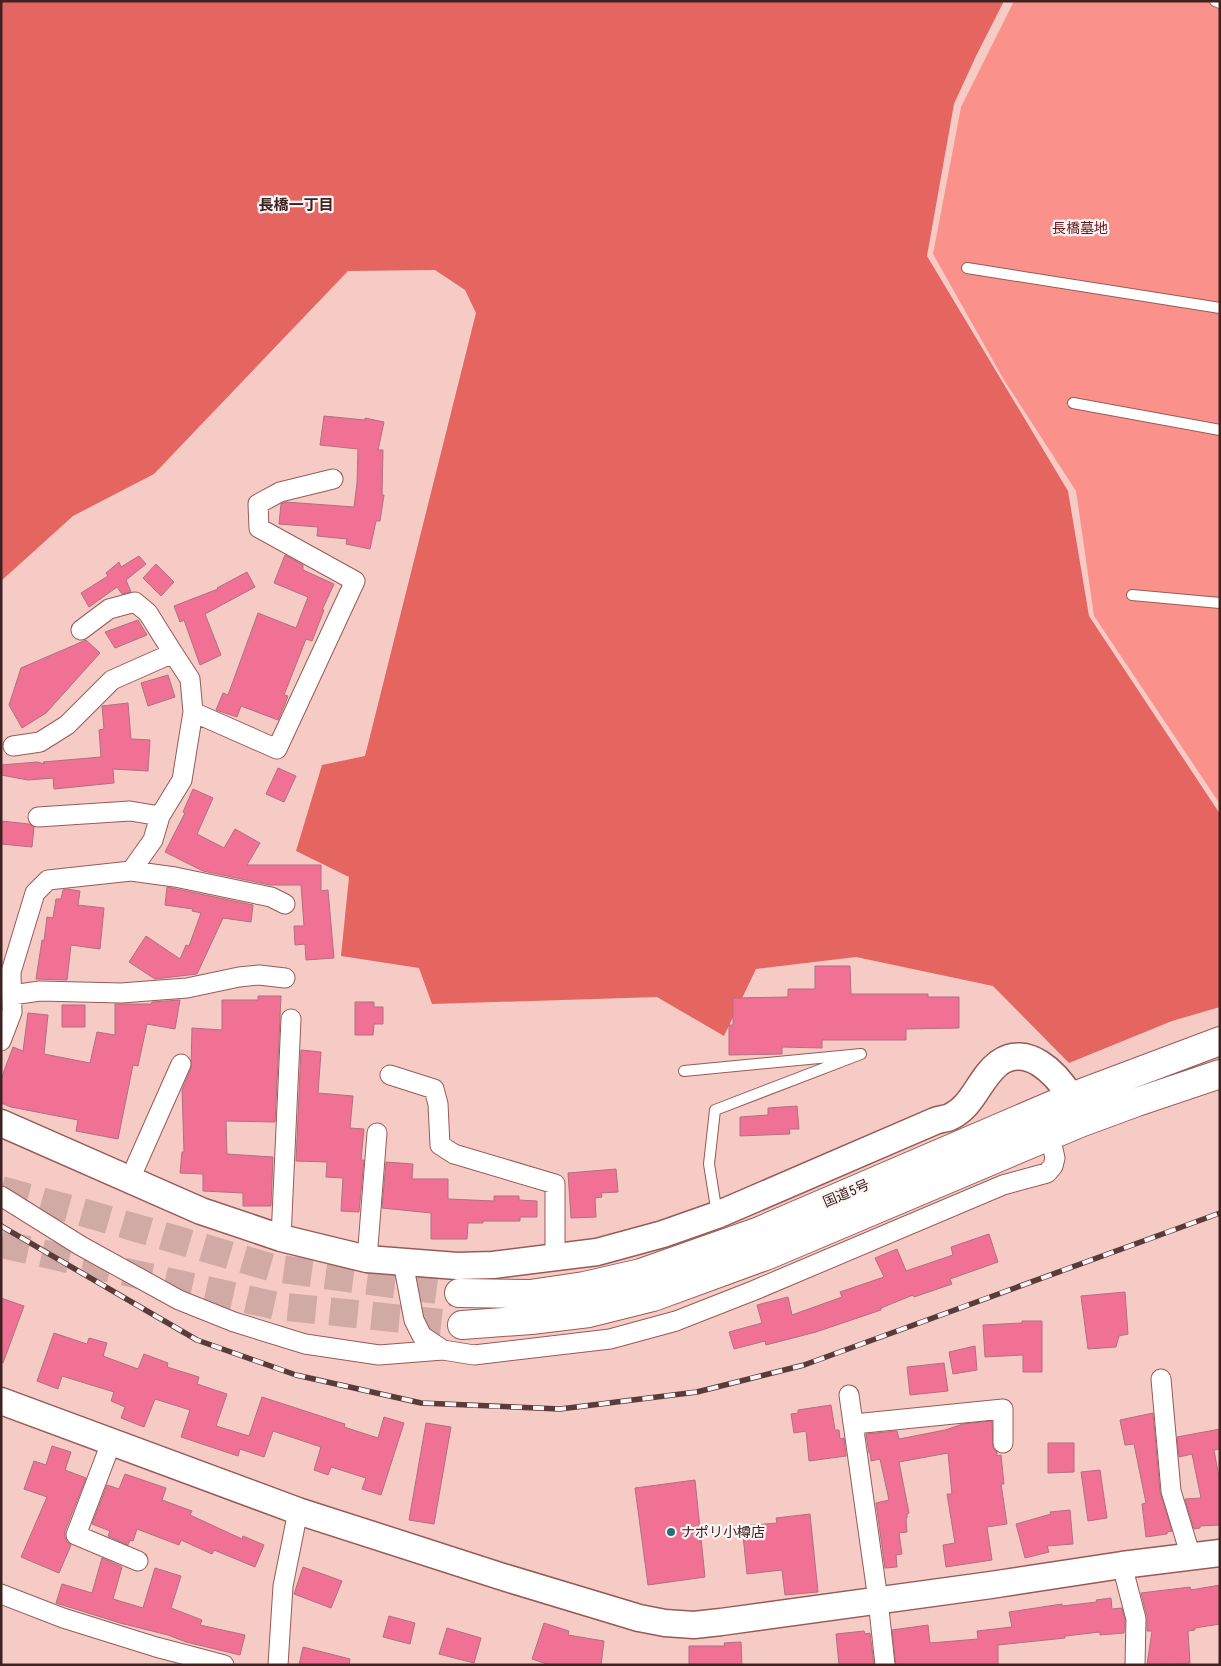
<svg xmlns="http://www.w3.org/2000/svg" width="1221" height="1666" viewBox="0 0 1221 1666" font-family="'Roboto Condensed','Noto Sans JP',sans-serif">
	<style>
		.green { fill: #fa928b }
		.forest { fill: #e56561 }
		.building { fill: #f17194; stroke: #b17080 }
		.lines { fill: none; stroke-linecap: round; stroke-linejoin: round }
		.highway-tunnel { stroke: #d1a9a5; stroke-width: 28; stroke-dasharray: 28 14; stroke-linecap: butt }
		.lane-casing { stroke: #985a55; stroke-width: 12 }
		.street-casing { stroke: #985a55; stroke-width: 21 }
		.secondary-casing { stroke: #985a55; stroke-width: 29 }
		.highway-casing { stroke: #985a55; stroke-width: 30 }
		.lane { stroke: #fff; stroke-width: 10 }
		.street { stroke: #fff; stroke-width: 19 }
		.secondary { stroke: #fff; stroke-width: 26 }
		.highway { stroke: #fff; stroke-width: 28 }
		.rail-casing { stroke: #593c3a; stroke-width: 5.5 }
		.rail { stroke: #fdf5f5; stroke-width: 4; stroke-dasharray: 11; stroke-linecap: butt }
		.poi-dot { fill: #267077; stroke: #fdf5f5; stroke-width: 2 }
		.labels { text-anchor: middle; dominant-baseline: central; stroke-width: 4.5; stroke-linejoin: round; paint-order: stroke }
		.park-label { font-size: 14px; fill: #671618; stroke: #fdf5f5 }
		.street-label { font-size: 14px; fill: #3d2220; stroke: #fdf5f5 }
		.poi-label { font-size: 14px; fill: #3d2220; stroke: #fdf5f5; text-anchor: start }
		.neighbourhood-label { font-size: 15px; font-weight: bold; fill: #3d2220; stroke: #fdf5f5 }
	</style>
	<rect width="100%" height="100%" fill="#f6cbc6"/>
	<path class="green" d="M 1014,1 L 1220,1 L 1220,804 L 1094,616 L 1076,491 L 1004,380 L 933,254 L 961,107 Z"/>
	<path class="forest" d="M 1,1 L 1004,1 L 976,56 L 954,104 L 927,256 L 1068,491 L 1089,616 L 1220,814 L 1220,1007 L 1172,1021 L 1069,1063 L 993,986 L 856,957 L 756,969 L 724,1036 L 657,997 L 432,1004 L 419,968 L 341,956 L 349,877 L 296,851 L 322,765 L 365,756 L 476,313 L 465,290 L 435,270 L 348,271 L 154,474 L 73,516 L 1,581 Z"/>
	<path class="building" d="M 324,416 L 365,420 L 365,418 L 384,422 L 378,450 L 383,450 L 382,495 L 384,495 L 380,521 L 376,521 L 370,549 L 346,544 L 347,539 L 317,536 L 318,527 L 279,524 L 281,504 L 286,502 L 354,507 L 357,483 L 358,449 L 320,445 Z
		M 285,555 L 303,565 L 303,570 L 334,584 L 322,610 L 324,610 L 312,641 L 306,639 L 284,695 L 288,696 L 285,704 L 278,720 L 241,706 L 237,717 L 216,710 L 223,693 L 228,695 L 258,613 L 296,628 L 308,597 L 274,583 Z
		M 139,556 L 146,564 L 126,580 L 131,592 L 122,594 L 117,587 L 89,607 L 81,593 L 108,576 L 106,573 L 119,562 L 121,567 Z
		M 156,564 L 174,582 L 161,596 L 143,578 Z
		M 247,572 L 255,587 L 205,614 L 221,655 L 200,665 L 184,620 L 180,622 L 174,606 L 218,589 L 217,588 Z
		M 138,620 L 147,635 L 115,648 L 105,632 Z
		M 86,640 L 100,653 L 46,713 L 22,728 L 9,705 L 21,668 Z
		M 168,675 L 175,697 L 148,706 L 141,683 Z
		M 128,703 L 131,739 L 150,740 L 148,771 L 113,769 L 114,783 L 54,789 L 53,778 L 28,780 L 1,775 L 1,765 L 37,762 L 45,764 L 43,762 L 101,757 L 99,730 L 104,729 L 102,706 Z
		M 278,768 L 296,776 L 284,802 L 266,794 Z
		M 193,789 L 213,798 L 197,834 L 224,848 L 235,829 L 260,843 L 247,865 L 321,865 L 321,891 L 328,890 L 334,958 L 306,960 L 305,944 L 295,945 L 294,926 L 304,926 L 301,885 L 270,885 L 203,871 L 165,852 L 185,813 L 183,812 Z
		M 1,821 L 29,824 L 34,827 L 32,847 L 1,844 Z
		M 167,887 L 253,905 L 251,922 L 223,918 L 197,974 L 155,979 L 129,962 L 146,936 L 180,959 L 186,945 L 189,946 L 201,913 L 192,911 L 193,909 L 165,905 Z
		M 67,889 L 80,891 L 78,905 L 104,908 L 100,949 L 71,945 L 67,980 L 36,979 L 42,940 L 44,941 L 47,917 L 53,918 L 56,899 L 61,899 L 63,890 Z
		M 815,966 L 850,966 L 851,994 L 928,994 L 928,997 L 959,997 L 959,1028 L 906,1029 L 906,1040 L 822,1040 L 822,1048 L 782,1047 L 782,1054 L 729,1055 L 729,1025 L 733,1025 L 733,998 L 788,997 L 788,989 L 815,989 Z
		M 258,996 L 281,996 L 275,1122 L 226,1121 L 227,1154 L 273,1157 L 271,1206 L 243,1206 L 243,1193 L 203,1191 L 203,1174 L 180,1173 L 182,1152 L 184,1152 L 182,1090 L 191,1068 L 192,1028 L 222,1030 L 222,1000 L 258,1000 Z
		M 180,1000 L 175,1029 L 147,1024 L 138,1066 L 133,1065 L 118,1139 L 76,1131 L 78,1120 L 11,1107 L 1,1103 L 1,1079 L 13,1047 L 23,1051 L 28,1013 L 48,1015 L 44,1054 L 90,1063 L 97,1032 L 115,1035 L 115,1004 L 151,1004 L 152,1002 Z
		M 355,1002 L 374,1002 L 374,1007 L 383,1007 L 383,1024 L 374,1024 L 373,1035 L 355,1035 Z
		M 62,1005 L 85,1005 L 85,1027 L 62,1027 Z
		M 301,1050 L 321,1052 L 318,1093 L 353,1096 L 350,1128 L 364,1129 L 361,1160 L 364,1160 L 359,1212 L 341,1211 L 343,1178 L 326,1177 L 327,1162 L 296,1161 Z
		M 797,1106 L 799,1129 L 789,1129 L 790,1134 L 740,1136 L 740,1117 L 768,1115 L 768,1108 Z
		M 386,1162 L 413,1164 L 412,1179 L 448,1179 L 448,1199 L 494,1201 L 494,1196 L 519,1196 L 519,1200 L 537,1201 L 537,1217 L 520,1217 L 520,1221 L 483,1221 L 483,1223 L 468,1223 L 467,1239 L 431,1239 L 431,1213 L 382,1208 Z
		M 616,1169 L 618,1192 L 601,1193 L 602,1197 L 595,1198 L 596,1217 L 571,1218 L 568,1173 Z
		M 989,1234 L 998,1262 L 950,1279 L 952,1284 L 914,1297 L 913,1295 L 881,1308 L 881,1310 L 816,1332 L 766,1345 L 765,1341 L 734,1349 L 729,1332 L 762,1323 L 757,1305 L 788,1297 L 792,1315 L 842,1297 L 840,1292 L 884,1277 L 875,1258 L 897,1249 L 906,1271 L 953,1255 L 951,1247 Z
		M 1125,1292 L 1128,1334 L 1119,1336 L 1116,1347 L 1088,1349 L 1081,1296 Z
		M 1,1298 L 24,1306 L 3,1363 L 1,1363 Z
		M 1022,1321 L 1042,1321 L 1042,1372 L 1023,1372 L 1023,1355 L 985,1357 L 983,1325 L 1022,1323 Z
		M 54,1333 L 87,1344 L 89,1338 L 107,1343 L 103,1356 L 138,1369 L 144,1354 L 168,1363 L 167,1367 L 199,1377 L 197,1384 L 227,1394 L 216,1426 L 249,1436 L 262,1397 L 345,1424 L 344,1427 L 378,1438 L 384,1417 L 404,1423 L 381,1495 L 362,1489 L 366,1478 L 331,1467 L 328,1475 L 314,1470 L 321,1447 L 273,1431 L 264,1457 L 240,1449 L 238,1456 L 181,1437 L 190,1410 L 155,1399 L 144,1427 L 121,1418 L 125,1407 L 111,1401 L 114,1392 L 62,1376 L 58,1389 L 37,1381 Z
		M 975,1346 L 977,1370 L 953,1374 L 949,1352 Z
		M 944,1363 L 948,1391 L 910,1395 L 907,1367 Z
		M 831,1405 L 835,1430 L 839,1430 L 840,1439 L 844,1438 L 846,1456 L 809,1461 L 806,1431 L 794,1433 L 791,1414 L 798,1413 L 798,1410 Z
		M 1153,1413 L 1160,1492 L 1172,1531 L 1167,1532 L 1167,1534 L 1146,1537 L 1142,1504 L 1146,1503 L 1134,1444 L 1125,1445 L 1120,1420 Z
		M 992,1421 L 993,1448 L 997,1452 L 997,1456 L 1001,1455 L 1004,1484 L 1001,1484 L 1007,1524 L 987,1527 L 992,1560 L 946,1567 L 943,1545 L 955,1543 L 947,1494 L 952,1494 L 948,1453 L 899,1462 L 909,1513 L 907,1514 L 907,1518 L 906,1518 L 907,1532 L 899,1533 L 902,1554 L 896,1555 L 897,1567 L 885,1568 L 876,1503 L 889,1500 L 880,1459 L 871,1461 L 870,1453 L 869,1453 L 866,1434 L 897,1431 L 899,1439 L 945,1430 L 963,1424 Z
		M 426,1423 L 451,1427 L 434,1524 L 409,1520 Z
		M 1220,1429 L 1220,1449 L 1214,1450 L 1220,1483 L 1220,1525 L 1200,1526 L 1200,1528 L 1194,1529 L 1185,1499 L 1201,1498 L 1192,1454 L 1179,1457 L 1177,1437 Z
		M 1048,1443 L 1074,1443 L 1074,1472 L 1048,1473 Z
		M 52,1446 L 71,1452 L 65,1470 L 86,1478 L 65,1531 L 65,1537 L 67,1542 L 71,1545 L 59,1573 L 21,1557 L 47,1497 L 24,1489 L 34,1461 L 46,1465 Z
		M 1100,1470 L 1107,1518 L 1088,1521 L 1081,1472 Z
		M 125,1474 L 166,1488 L 162,1500 L 192,1511 L 190,1515 L 242,1539 L 243,1536 L 264,1545 L 255,1567 L 214,1550 L 212,1554 L 181,1540 L 179,1545 L 137,1529 L 133,1541 L 130,1540 L 128,1545 L 108,1536 L 110,1531 L 92,1524 L 107,1485 L 119,1489 Z
		M 695,1480 L 705,1577 L 648,1585 L 635,1488 Z
		M 1070,1510 L 1073,1544 L 1047,1546 L 1049,1552 L 1025,1558 L 1016,1524 L 1051,1514 L 1050,1512 Z
		M 810,1514 L 818,1592 L 785,1595 L 782,1570 L 747,1574 L 742,1526 L 777,1523 L 776,1518 Z
		M 102,1558 L 122,1567 L 113,1599 L 143,1608 L 155,1568 L 181,1576 L 171,1608 L 202,1620 L 200,1625 L 245,1635 L 240,1655 L 186,1642 L 168,1635 L 120,1623 L 56,1603 L 62,1584 L 92,1593 Z
		M 303,1567 L 342,1581 L 331,1608 L 294,1594 Z
		M 1220,1585 L 1220,1624 L 1195,1628 L 1195,1630 L 1188,1631 L 1190,1663 L 1147,1665 L 1152,1631 L 1147,1631 L 1147,1616 L 1141,1593 L 1190,1587 L 1191,1590 Z
		M 1111,1598 L 1112,1609 L 1122,1608 L 1125,1620 L 1124,1633 L 1100,1635 L 1100,1632 L 1065,1636 L 1065,1638 L 998,1645 L 998,1665 L 896,1665 L 892,1630 L 928,1625 L 930,1643 L 978,1639 L 977,1631 L 1012,1627 L 1009,1612 L 1062,1604 L 1062,1606 L 1097,1602 L 1096,1600 Z
		M 389,1616 L 415,1623 L 410,1644 L 383,1637 Z
		M 544,1623 L 569,1631 L 568,1635 L 604,1641 L 601,1665 L 550,1665 L 532,1659 Z
		M 447,1628 L 481,1638 L 474,1663 L 439,1654 Z
		M 864,1631 L 865,1634 L 870,1633 L 874,1665 L 839,1665 L 836,1634 Z
		M 741,1642 L 742,1665 L 689,1665 L 689,1646 L 725,1646 L 724,1643 Z
		M 303,1647 L 350,1659 L 349,1665 L 299,1665 Z"/>
	<g class="lines">
		<path class="highway-tunnel" d="M 1,1190 L 92,1215 L 273,1268 L 459,1293
			M 1,1244 L 277,1306 L 462,1325"/>
		<defs>
			<path id="lane" d="M 1215,1 L 1220,3
				M 967,268 L 1220,308
				M 1073,403 L 1220,430
				M 1132,595 L 1220,603
				M 684,1071 L 861,1054 L 715,1110 L 709,1164 L 717,1214"/>
			<path id="street" d="M 81,630 L 109,609 L 135,602 L 148,613 L 173,653
				M 193,712 L 277,749 L 355,581 L 259,528 L 258,504 L 280,492 L 333,479
				M 38,817 L 130,811 L 160,816
				M 131,871 L 175,877 L 271,897 L 285,904
				M 12,995 L 40,991 L 121,993 L 187,988 L 239,977 L 259,975 L 285,978
				M 1,1041 L 12,1012 L 11,972 L 35,893 L 48,880 L 131,871 L 153,840 L 160,816 L 182,780 L 193,712 L 190,679 L 173,653 L 112,680 L 67,725 L 40,742 L 13,746
				M 390,1075 L 434,1089 L 438,1104 L 440,1145 L 454,1154 L 555,1184 L 555,1258
				M 130,1179 L 181,1064
				M 1,1196 L 81,1246 L 179,1300 L 234,1322 L 305,1344 L 379,1355 L 443,1350
				M 281,1238 L 291,1019
				M 367,1259 L 377,1133
				M 403,1262 L 414,1320 L 422,1336 L 443,1350 L 474,1355 L 610,1339 L 676,1321 L 755,1290 L 1003,1185 L 1047,1173 L 1053,1166 L 1055,1158 L 1050,1136
				M 1161,1379 L 1171,1491 L 1191,1557
				M 849,1395 L 878,1600 L 885,1665
				M 854,1424 L 1003,1409 L 1003,1443
				M 111,1443 L 76,1535 L 138,1561
				M 1122,1565 L 1136,1619 L 1135,1665
				M 1,1594 L 63,1618 L 156,1647 L 224,1665
				M 278,1665 L 283,1586 L 298,1511"/>
			<path id="secondary" d="M 1,1123 L 201,1211 L 281,1238 L 367,1259 L 457,1266 L 493,1265 L 597,1252 L 663,1234 L 717,1215 L 935,1121 C 940,1119 946,1119 950,1117 C 974,1106 979,1078 999,1063 C 1027,1043 1056,1073 1070,1096 C 1074,1102 1076,1111 1078,1118
				M 1,1401 L 298,1511 L 503,1577 L 639,1618 L 665,1623 L 694,1625 L 721,1622 L 991,1585 L 1122,1565 L 1220,1553"/>
			<path id="highway" d="M 459,1293 L 530,1294 L 584,1286 L 641,1273 L 757,1232 L 1071,1097 L 1220,1041
				M 462,1325 L 531,1320 L 589,1313 L 653,1297 L 768,1255 L 1080,1123 L 1137,1102 L 1220,1074"/>
		</defs>
		<use href="#lane" class="lane-casing"/>
		<use href="#street" class="street-casing"/>
		<use href="#secondary" class="secondary-casing"/>
		<use href="#highway" class="highway-casing"/>
		<use href="#lane" class="lane"/>
		<use href="#street" class="street"/>
		<use href="#secondary" class="secondary"/>
		<use href="#highway" class="highway"/>
		<defs>
			<path id="rail" d="M 1,1226 L 197,1340 L 296,1375 L 421,1403 L 560,1409 L 697,1392 L 804,1365 L 1220,1213"/>
		</defs>
		<use href="#rail" class="rail-casing"/>
		<use href="#rail" class="rail"/>
	</g>
	<circle class="poi-dot" cx="671" cy="1532" r="5"/>
	<g class="labels">
		<g class="park-label">
			<text x="1080" y="228">長橋墓地</text>
		</g>
		<g class="street-label">
			<text transform="translate(846 1193) rotate(-23)">国道5号</text>
		</g>
		<g class="poi-label">
			<text x="681" y="1532">ナポリ小樽店</text>
		</g>
		<g class="neighbourhood-label">
			<text x="296" y="205">長橋一丁目</text>
		</g>
	</g>
	<rect width="1221" height="1666" fill="none" stroke="#3d2220" stroke-width="5"/>
</svg>
